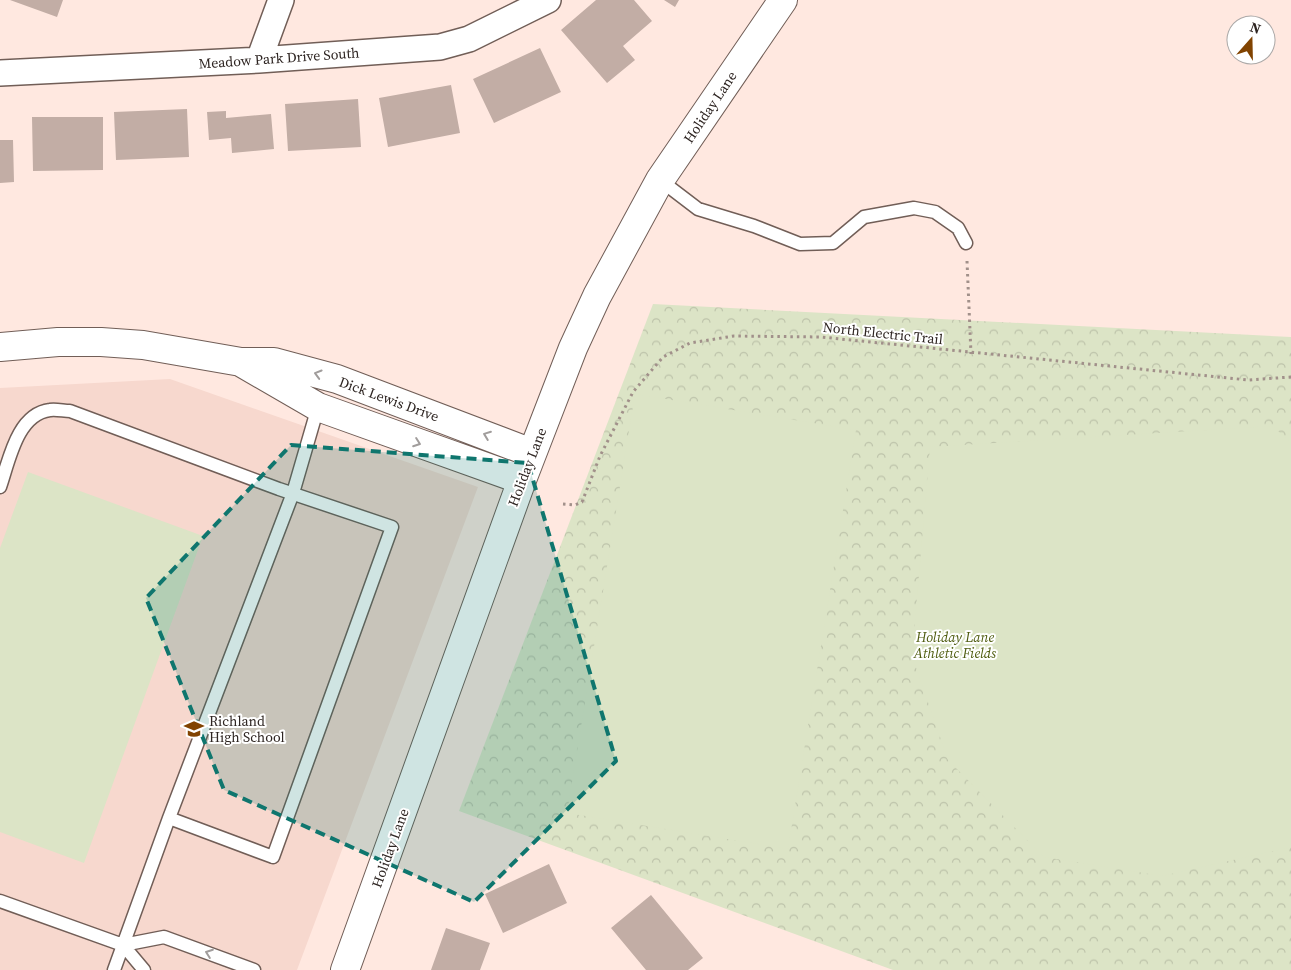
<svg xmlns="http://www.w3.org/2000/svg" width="1291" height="970" viewBox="0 0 1291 970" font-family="'Source Serif 4',serif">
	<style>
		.built { fill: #f7d8ce }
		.forest { fill: url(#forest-crowns) }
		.pitch { fill: #dce4c6 }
		.building { fill: #c2ada5 }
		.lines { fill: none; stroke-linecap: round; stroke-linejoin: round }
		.lane-casing { stroke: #715e57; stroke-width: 15 }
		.street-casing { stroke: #715e57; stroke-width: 28 }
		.secondary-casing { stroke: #715e57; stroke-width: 30 }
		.path { stroke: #a1908a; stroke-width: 3; stroke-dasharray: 2.5 4; stroke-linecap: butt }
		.lane { stroke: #fff; stroke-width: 12 }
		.street { stroke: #fff; stroke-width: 25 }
		.secondary { stroke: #fff; stroke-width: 28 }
		.oneway { stroke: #a19d9c }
		.marked { fill: #0f766e; fill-opacity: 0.2; stroke: #0f766e; stroke-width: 4; stroke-dasharray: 10 6; stroke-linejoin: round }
		.labels { text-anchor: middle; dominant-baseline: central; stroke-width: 4; stroke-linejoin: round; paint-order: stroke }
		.street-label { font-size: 14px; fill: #2e2522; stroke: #fff }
		.park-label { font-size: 14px; font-style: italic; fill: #4f5c0f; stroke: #fff }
		.poi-label { font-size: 14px; fill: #2e2522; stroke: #fff; text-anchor: start }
	</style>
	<defs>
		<pattern id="forest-crowns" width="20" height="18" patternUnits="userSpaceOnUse" patternTransform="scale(1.25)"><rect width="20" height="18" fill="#dce4c6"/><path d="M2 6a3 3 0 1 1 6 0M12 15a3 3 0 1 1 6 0" fill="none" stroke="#bdc3aa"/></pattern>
	</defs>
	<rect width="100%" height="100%" fill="#ffe8e0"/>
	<path class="built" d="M 170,379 L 478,487 L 297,970 L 0,970 L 0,388 Z"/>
	<path class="forest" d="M 653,304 L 1291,337 L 1291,970 L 893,970 L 459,811 Z"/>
	<path class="pitch" d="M 635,394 L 856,430 L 788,849 L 567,813 Z
		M 1272,426 L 1291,442 L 1291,847 L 1162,876 L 1044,857 L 948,760 L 912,656 L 930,447 Z
		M 28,472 L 203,536 L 84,863 L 0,832 L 0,548 Z"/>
	<path class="building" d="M 10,0 L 63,0 L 57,17 Z
		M 596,0 L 634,0 L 652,21 L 623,46 L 635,60 L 607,83 L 561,30 Z
		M 664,0 L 679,0 L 675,7 Z
		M 540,48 L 561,92 L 494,123 L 473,79 Z
		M 451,85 L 460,133 L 388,147 L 379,98 Z
		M 358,99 L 361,147 L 288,151 L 285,104 Z
		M 187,109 L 189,157 L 116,160 L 114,112 Z
		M 226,111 L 226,118 L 271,114 L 274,149 L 232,153 L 231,138 L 209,140 L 207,112 Z
		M 32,117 L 103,117 L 103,170 L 33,171 Z
		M 0,140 L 13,140 L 14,182 L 0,183 Z
		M 549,864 L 567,903 L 503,933 L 485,894 Z
		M 651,895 L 703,958 L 688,970 L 646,970 L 611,928 Z
		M 446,928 L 490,943 L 480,970 L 431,970 Z"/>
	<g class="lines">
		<defs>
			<path id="lane" d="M 660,180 L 698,209 L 754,226 L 800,244 L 833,243 L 864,217 L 914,208 L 935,212 L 958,228 L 966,243
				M 0,487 C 9,461 17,414 50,410 C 56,409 64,411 70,411 L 279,489 L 392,527 L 273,857 L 169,818
				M 0,901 L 123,945 L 144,970
				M 123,945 L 164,937 L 254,970
				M 114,970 L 169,818 L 293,493 L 318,407"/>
			<path id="street" d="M 259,60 L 281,0
				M 0,73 L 259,60 L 440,47 L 469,39 L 548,0"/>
			<path id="secondary" d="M 0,347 L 58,342 L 101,342 L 143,345 L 241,362 L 274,362 L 337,379 L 532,453
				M 242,363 L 318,407 L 522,480
				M 345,970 L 522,480 L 573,348 L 597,296 L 660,180 L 783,0"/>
		</defs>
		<use href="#lane" class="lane-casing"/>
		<use href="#street" class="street-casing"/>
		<use href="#secondary" class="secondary-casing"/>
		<path class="path" d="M 967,261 L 971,354
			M 563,504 L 575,505 L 582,502 L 600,456 L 633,392 L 663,357 L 690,343 L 734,336 L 821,337 L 1248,380 L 1291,377"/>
		<use href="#lane" class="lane"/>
		<use href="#street" class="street"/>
		<use href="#secondary" class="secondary"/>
	</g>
	<defs><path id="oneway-chevron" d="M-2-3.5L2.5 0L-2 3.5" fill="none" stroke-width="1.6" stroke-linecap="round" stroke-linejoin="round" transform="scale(1.25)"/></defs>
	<g class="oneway">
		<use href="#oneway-chevron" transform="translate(318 374) rotate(-164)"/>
		<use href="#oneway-chevron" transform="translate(487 435) rotate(-159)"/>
		<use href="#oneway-chevron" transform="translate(417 443) rotate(20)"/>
		<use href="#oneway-chevron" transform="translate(209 953) rotate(-160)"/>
	</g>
	<path class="marked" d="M 291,445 L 528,463 L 616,761 L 474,902 L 224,790 L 146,598 Z"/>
	<defs>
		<symbol id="school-bare" viewBox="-9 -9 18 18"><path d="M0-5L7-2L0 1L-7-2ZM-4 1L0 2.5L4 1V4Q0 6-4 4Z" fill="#814301" stroke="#fff" stroke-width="2.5" paint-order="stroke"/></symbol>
	</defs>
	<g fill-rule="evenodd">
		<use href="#school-bare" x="180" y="715" width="28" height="28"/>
	</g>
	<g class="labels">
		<g class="street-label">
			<text transform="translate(279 58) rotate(-4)">Meadow Park Drive South</text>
			<text transform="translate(710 107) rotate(-56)">Holiday Lane</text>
			<text transform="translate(883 333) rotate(6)">North Electric Trail</text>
			<text transform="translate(389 399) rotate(20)">Dick Lewis Drive</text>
			<text transform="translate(527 467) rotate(-69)">Holiday Lane</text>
			<text transform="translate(390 848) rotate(-70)">Holiday Lane</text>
		</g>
		<g class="park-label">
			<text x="955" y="637">Holiday Lane<tspan x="955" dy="16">Athletic Fields</tspan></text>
		</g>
		<g class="poi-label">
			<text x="209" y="721">Richland<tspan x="209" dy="16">High School</tspan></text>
		</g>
	</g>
	<g transform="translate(1251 40) rotate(20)"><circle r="24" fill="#ffffff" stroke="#aba8a7"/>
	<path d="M0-4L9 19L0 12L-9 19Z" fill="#814301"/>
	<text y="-8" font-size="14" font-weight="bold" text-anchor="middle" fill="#2e2522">N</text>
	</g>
</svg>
